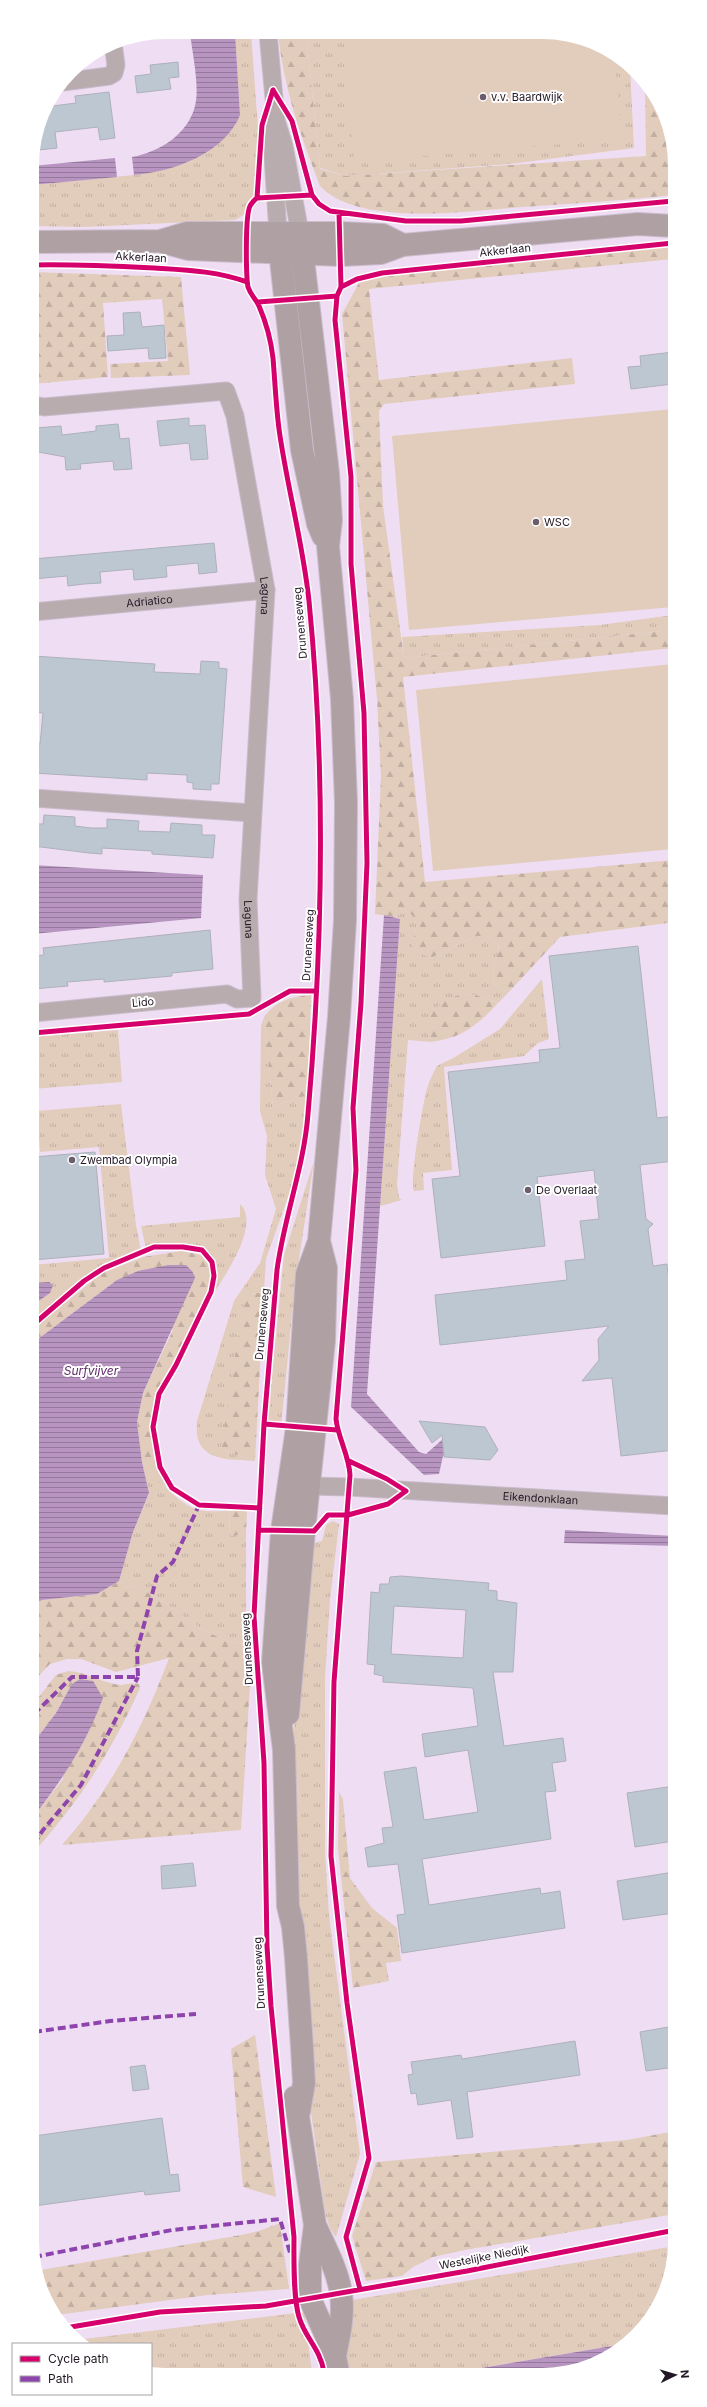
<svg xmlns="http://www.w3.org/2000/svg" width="707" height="2407" viewBox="0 0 707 2407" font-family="Inter,sans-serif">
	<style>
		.grass { fill: url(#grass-tufts) }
		.forest { fill: url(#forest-firs) }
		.pitch { fill: #e2ccbc }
		.water { fill: url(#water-rules) }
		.building { fill: #bcc7d1; stroke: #aeb1bb; fill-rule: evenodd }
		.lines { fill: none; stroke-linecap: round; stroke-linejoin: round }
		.street-casing { stroke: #c9bccc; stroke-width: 19 }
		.secondary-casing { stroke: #c9bccc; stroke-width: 24 }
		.street { stroke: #b9acae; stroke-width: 17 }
		.secondary { stroke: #afa1a3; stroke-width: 22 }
		.quiet { stroke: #8e44ad; stroke-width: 4; stroke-dasharray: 8 4; stroke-linecap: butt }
		.cycleway-casing { stroke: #fff; stroke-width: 8 }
		.cycleway { stroke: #d6006c; stroke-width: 5 }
		.poi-dot { fill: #6a5d6c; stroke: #fff; stroke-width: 1.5 }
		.labels { text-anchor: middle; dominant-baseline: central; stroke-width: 4; stroke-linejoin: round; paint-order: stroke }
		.poi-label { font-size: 11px; fill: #221724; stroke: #fff; text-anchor: start }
		.street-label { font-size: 11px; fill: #221724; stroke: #fff }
		.water-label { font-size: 12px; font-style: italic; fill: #5f286a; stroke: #fff }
	</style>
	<defs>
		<pattern id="grass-tufts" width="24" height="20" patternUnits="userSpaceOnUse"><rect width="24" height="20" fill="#e2ccbc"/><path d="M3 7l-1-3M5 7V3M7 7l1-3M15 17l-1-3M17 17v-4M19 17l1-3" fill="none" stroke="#c2aea1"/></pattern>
		<pattern id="forest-firs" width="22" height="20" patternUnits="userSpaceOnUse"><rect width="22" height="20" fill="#e2ccbc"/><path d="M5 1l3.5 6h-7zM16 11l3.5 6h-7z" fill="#c2aea1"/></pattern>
		<pattern id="water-rules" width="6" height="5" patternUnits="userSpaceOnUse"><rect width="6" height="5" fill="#b895c0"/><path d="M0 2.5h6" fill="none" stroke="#95799c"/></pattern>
	</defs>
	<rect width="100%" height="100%" fill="#efdef3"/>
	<path class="grass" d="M 235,32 L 251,33 L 262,182 C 259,207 256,208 235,220 L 84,227 L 32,226 L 32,185 L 144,174 L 240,114 Z
		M 306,33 L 568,35 L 608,50 L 630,66 L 634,148 L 510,164 L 346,176 L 320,168 Z
		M 673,615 L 673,630 L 404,658 L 402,637 L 600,625 Z
		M 406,911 C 422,920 415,930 412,945 L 420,953 L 431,958 L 476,936 L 486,936 L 498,944 L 499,950 L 493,969 L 494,984 L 508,993 L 498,1003 L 476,995 L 462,994 L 428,1033 L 431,1042 L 408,1040 L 397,1184 L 399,1198 L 402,1200 L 380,1206 L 400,919 L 394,917 Z
		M 542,979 L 549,1039 L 538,1043 L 524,1056 L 444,1067 L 452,1170 L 423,1173 L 424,1190 L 414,1191 C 409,1182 423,1102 427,1089 C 429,1081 433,1073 437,1066 L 455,1057 L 500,1029 Z
		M 264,1017 L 273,1106 L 308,1095 L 300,1163 L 266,1259 L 264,1292 L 251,1294 L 221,1449 L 255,1461 C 237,1459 205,1463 198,1439 C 196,1434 197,1426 197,1421 L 234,1301 L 260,1263 L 276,1209 L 265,1175 L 267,1136 L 260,1111 L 261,1026 Z
		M 118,1030 L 122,1082 L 33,1089 L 33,1037 Z
		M 121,1104 L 136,1225 L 141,1251 L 100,1266 L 34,1319 L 33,1265 L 109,1258 L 99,1147 L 40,1152 L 37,1111 Z
		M 314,1161 L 295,1285 L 281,1427 L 267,1426 L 284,1255 Z
		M 240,1204 C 261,1224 225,1275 214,1293 L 212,1265 L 205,1249 C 184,1241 167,1244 146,1249 L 141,1226 L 240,1217 Z
		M 142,1462 C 154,1476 181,1506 198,1510 C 208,1512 220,1511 229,1511 L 230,1535 L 235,1536 L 246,1532 L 246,1644 C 213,1642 186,1617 159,1599 C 148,1591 132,1587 119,1581 L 133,1532 L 149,1494 Z
		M 333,1521 L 339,1524 L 330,1600 L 325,1678 L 325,1852 L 329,1915 L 360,2154 L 336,2237 L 330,2228 L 325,2213 L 311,2112 L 294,1864 L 294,1727 L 309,1544 L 322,1541 L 326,1525 Z
		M 675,2246 L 665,2293 L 642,2330 L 624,2344 L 458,2372 L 347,2372 L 345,2338 L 352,2300 Z
		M 304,2312 L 312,2372 L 151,2372 L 151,2344 L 82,2344 L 76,2340 Z"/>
	<path class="forest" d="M 278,33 L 306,33 L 320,169 L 346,176 L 646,156 L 645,84 L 661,106 L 668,125 L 673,195 C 627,200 582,203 537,206 C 481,209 362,230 320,186 C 300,133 284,90 278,33 Z
		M 673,239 L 673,259 L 369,289 L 379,380 L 572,358 L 575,384 L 384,404 L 379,411 L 383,506 L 404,658 L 673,630 L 673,648 L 403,677 L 425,882 L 673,860 L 673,924 L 668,923 L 560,937 L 508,993 L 494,984 L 493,969 L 499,950 L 498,944 L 486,936 L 476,936 L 431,958 L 420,953 L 412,945 C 415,930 422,920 406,911 L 394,917 L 375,914 L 381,776 L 377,699 L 342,314 L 360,281 L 366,275 Z
		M 32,272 L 181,277 L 190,375 L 111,378 L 110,364 L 168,361 L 162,299 L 103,303 L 108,377 L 33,384 Z
		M 462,994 L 476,995 L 498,1003 C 478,1025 462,1038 431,1042 L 428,1033 L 429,1013 L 448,999 Z
		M 311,995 L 308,1095 L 273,1106 L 264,1017 C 277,1000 291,997 311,995 Z
		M 181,1251 L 201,1255 L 210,1267 L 210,1285 L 179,1354 L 156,1395 L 150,1424 L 155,1462 L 171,1490 L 160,1483 L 142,1462 L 137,1422 L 143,1393 L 173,1330 L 117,1280 L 34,1342 L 34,1328 L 102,1273 L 143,1257 Z
		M 264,1292 L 255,1461 L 221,1449 L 243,1304 L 251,1294 Z
		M 229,1511 L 247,1511 L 246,1532 L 235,1536 L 230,1535 Z
		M 119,1581 C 132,1587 148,1591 159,1599 C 186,1617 213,1642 246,1644 L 250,1685 L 241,1830 L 62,1845 C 110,1791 144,1726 169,1658 L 116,1672 L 81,1659 L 67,1659 L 50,1664 L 34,1681 L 34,1604 L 42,1600 L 97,1594 Z
		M 68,1671 C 87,1672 102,1683 120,1685 C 126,1685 132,1682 139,1684 L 140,1688 C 112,1751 80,1800 34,1852 L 34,1816 L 63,1779 L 61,1703 L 56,1713 L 34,1742 L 34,1703 L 56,1675 Z
		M 339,1792 L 343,1799 L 350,1878 L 372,1908 L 397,1928 L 401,1961 L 386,1963 L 389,1981 L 353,1988 L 338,1849 Z
		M 255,2035 L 256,2042 L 276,2197 L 243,2187 L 231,2049 Z
		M 675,2131 L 675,2214 L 465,2250 L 433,2257 L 413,2267 L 402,2276 L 366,2281 L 352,2236 L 376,2162 L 627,2140 Z
		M 280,2223 L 289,2289 L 208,2295 L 56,2315 L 46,2301 L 35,2271 L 241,2235 L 259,2231 Z"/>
	<path class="pitch" d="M 343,33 L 568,35 L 608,50 L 614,54 L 622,139 L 354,162 Z
		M 673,409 L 673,607 L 409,630 L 392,436 Z
		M 673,664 L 673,849 L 433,871 L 416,690 Z"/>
	<path class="water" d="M 190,32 L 235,32 L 240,115 C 225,153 173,172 134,175 L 132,157 C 160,152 188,134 195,106 C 200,86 192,53 190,32 Z
		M 115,158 L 117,177 L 32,185 L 32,166 Z
		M 33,865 L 203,875 L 201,918 L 33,934 Z
		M 384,915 L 400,919 L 367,1394 L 419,1452 L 426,1454 L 444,1438 L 458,1452 L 443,1456 L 439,1474 L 424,1475 L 351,1407 Z
		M 168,1265 L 186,1265 L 192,1271 L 195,1278 L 143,1393 L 137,1422 L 142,1462 L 149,1493 L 133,1532 L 119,1581 L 97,1594 L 42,1600 L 34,1604 L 34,1342 L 117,1280 L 138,1271 Z
		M 49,1282 L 53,1285 L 50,1293 L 33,1305 L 33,1283 Z
		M 565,1530 L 674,1536 L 674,1546 L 564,1543 Z
		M 80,1679 L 93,1681 L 103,1698 C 87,1742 63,1779 34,1816 L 34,1742 L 56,1713 L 72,1684 Z
		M 624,2344 L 609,2357 L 568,2372 L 458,2372 Z"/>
	<path class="building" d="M 178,62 L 179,77 L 169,78 L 171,89 L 137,93 L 135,76 L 151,74 L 150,65 Z
		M 109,92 L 115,138 L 100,140 L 98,127 L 55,132 L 57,148 L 39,150 L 37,138 L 45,107 L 76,103 L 75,96 Z
		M 140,312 L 142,327 L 164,325 L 166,358 L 149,359 L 148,348 L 108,351 L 107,336 L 124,335 L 123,313 Z
		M 673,352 L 673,384 L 631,389 L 628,367 L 641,366 L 640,356 Z
		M 189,418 L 189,426 L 205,425 L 208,459 L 191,460 L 189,443 L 160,446 L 157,421 Z
		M 118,424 L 120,439 L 129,438 L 132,469 L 114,470 L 113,461 L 80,464 L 81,469 L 66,470 L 65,457 L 33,451 L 35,428 L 61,426 L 62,435 L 96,431 L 96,426 Z
		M 214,543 L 217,572 L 199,574 L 198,563 L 166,566 L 167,577 L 134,580 L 133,569 L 100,572 L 101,583 L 84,584 L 68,586 L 67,576 L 33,579 L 33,559 Z
		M 33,656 L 155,664 L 154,672 L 200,674 L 201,661 L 219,662 L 219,668 L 227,669 L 219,784 L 211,784 L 211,790 L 193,789 L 193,783 L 187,782 L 187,775 L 147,773 L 147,780 L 33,773 L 34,744 L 40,744 L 43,713 L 33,712 Z
		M 44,815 L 75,817 L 75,826 L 91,828 L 107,828 L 107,819 L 139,821 L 138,831 L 170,832 L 171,823 L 202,825 L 202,835 L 215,835 L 213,858 L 152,854 L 152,851 L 102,848 L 102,854 L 89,853 L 33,846 L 33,824 L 43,824 Z
		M 210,930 L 213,969 L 172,973 L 172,976 L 104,982 L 104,979 L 67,982 L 68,986 L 33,989 L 33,956 L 44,955 L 43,948 Z
		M 638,946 L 657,1118 L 674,1116 L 674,1161 L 640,1165 L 646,1219 L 653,1224 L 648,1229 L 653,1266 L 667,1264 L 668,1275 L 674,1274 L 674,1450 L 621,1456 L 612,1378 L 582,1381 L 599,1360 L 598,1339 L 609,1326 L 440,1345 L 435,1295 L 567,1280 L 565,1261 L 585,1259 L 580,1221 L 599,1219 L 594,1170 L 537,1177 L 545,1246 L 441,1258 L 432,1179 L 460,1176 L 448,1072 L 540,1062 L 539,1050 L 560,1048 L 549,956 Z
		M 95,1152 L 104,1254 L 33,1260 L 33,1157 Z
		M 419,1421 L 485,1427 L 498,1450 L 490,1460 L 444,1457 L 442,1435 L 432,1443 Z
		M 401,1576 L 489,1583 L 488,1590 L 497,1591 L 497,1600 L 517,1603 L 513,1672 L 493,1672 L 504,1746 L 563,1738 L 566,1761 L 552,1763 L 556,1791 L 545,1792 L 551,1839 L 422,1859 L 429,1905 L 540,1888 L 541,1894 L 560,1891 L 565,1928 L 402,1953 L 397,1915 L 405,1914 L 398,1864 L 368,1867 L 365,1848 L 384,1843 L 382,1828 L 393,1827 L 384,1772 L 416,1767 L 424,1820 L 478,1812 L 468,1750 L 425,1757 L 422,1734 L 478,1726 L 473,1688 L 383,1682 L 383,1676 L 374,1674 L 375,1665 L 367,1664 L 371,1592 L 379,1593 L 380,1584 L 389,1584 L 390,1577 ZM 394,1606 L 466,1610 L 463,1658 L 391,1654 Z
		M 674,1786 L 674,1841 L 635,1847 L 627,1793 Z
		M 193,1863 L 196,1886 L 162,1889 L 161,1866 Z
		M 674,1872 L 674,1913 L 623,1920 L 617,1881 Z
		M 674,2026 L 675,2067 L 646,2071 L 640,2032 Z
		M 575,2041 L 580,2075 L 467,2092 L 473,2137 L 457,2139 L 451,2100 L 418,2105 L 416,2093 L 411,2094 L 408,2075 L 413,2074 L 411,2062 L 461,2055 L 462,2059 Z
		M 145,2065 L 149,2089 L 133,2091 L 130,2067 Z
		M 162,2118 L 170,2175 L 178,2174 L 180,2191 L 145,2195 L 144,2191 L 34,2206 L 34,2136 Z"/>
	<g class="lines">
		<defs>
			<g id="street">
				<path d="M 268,33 L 276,120 L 284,146 L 300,233"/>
				<path d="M 63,82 L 109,76 L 114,73 L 116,65 L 113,43"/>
				<path d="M 275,127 L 272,141 L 278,233"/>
				<path id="s1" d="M 33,405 L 44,407 L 226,391 L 235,416 L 266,590 L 248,899 L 252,998 L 237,999 L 227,994 L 33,1013"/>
				<path id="s2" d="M 33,612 L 266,590"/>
				<path d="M 33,798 L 252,813"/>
				<path id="s3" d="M 297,1488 L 309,1486 L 349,1487 L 674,1506"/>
			</g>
			<path id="secondary" d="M 278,233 L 302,450 L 318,524 L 323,536
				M 160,241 L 187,233 L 340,233 L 383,235 L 403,245
				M 32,242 L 159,241 L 188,249 L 341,255 L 381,253 L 403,245 L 638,224 L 673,226
				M 288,1714 L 304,1531 L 324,1341 L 326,1268 L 319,1241
				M 295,2097 L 315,2225 L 310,2265 L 310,2299 L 335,2356 L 338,2372
				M 299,2112 L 304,2083 L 302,2047 L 296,1958 L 293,1927 L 288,1906 L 284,1750 L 273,1663 L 282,1531 L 297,1428 L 307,1274 L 319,1241 L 339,1017 L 345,920 L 346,803 L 342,699 L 328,546 L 331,520 L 328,473 L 300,233
				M 315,2225 C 325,2247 338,2271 341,2294 C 344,2315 339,2336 335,2356"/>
		</defs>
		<use href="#street" class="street-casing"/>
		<use href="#secondary" class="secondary-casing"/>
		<use href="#street" class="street"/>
		<use href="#secondary" class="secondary"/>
		<path class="quiet" d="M 34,1714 L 72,1677 L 138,1677 L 137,1651 L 157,1576 L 173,1562 L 199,1505
			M 34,1844 L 43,1830 L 81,1785 L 138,1677
			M 34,2032 L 110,2021 L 196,2014
			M 34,2257 L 172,2230 L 280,2219 L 291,2256"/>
		<defs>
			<path id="cycleway" d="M 273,90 L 292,121 L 312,195 L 319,204 L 330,211 L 406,221 L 461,221 L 673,201
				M 312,195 L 257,198 C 255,199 251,204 250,206 C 245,216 246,276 248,287 C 251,296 256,299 259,306 C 266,322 271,341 273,358 C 275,382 276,406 279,429 C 287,487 303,543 309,601 C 326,772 323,944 308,1114 C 304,1167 284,1217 277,1270 L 264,1424 L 254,1616 L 264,1763 L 267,1946 L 271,2006 L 294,2237 C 294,2259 293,2297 299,2317 C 305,2338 320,2348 324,2372
				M 257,198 L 262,125 L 273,90
				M 339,213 L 341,287 L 337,296 L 335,320 L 351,477 L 351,564 L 364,713 L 367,863 L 361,1003 L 353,1108 L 356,1170 L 336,1419 C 338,1438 349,1455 350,1475 L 334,1682 L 331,1856 L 347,2003 L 369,2158 L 346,2237 L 360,2289
				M 32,265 C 73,264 114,266 154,268 C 186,270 217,271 247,282
				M 341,287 L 357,279 L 382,273 L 673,243
				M 258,302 L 337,296
				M 33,1033 L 249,1014 L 290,991 L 316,991
				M 34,1324 L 84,1281 L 104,1268 L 154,1247 L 183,1247 L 202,1250 L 212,1262 L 214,1276 L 211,1292 L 176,1365 L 159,1394 L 153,1427 L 160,1467 L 172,1488 L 199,1505 L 260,1508
				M 264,1424 L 337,1430
				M 259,1530 L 314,1531 L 328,1515 L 348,1515 L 388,1504 L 406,1491 L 387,1479 L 349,1461
				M 65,2328 L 160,2312 L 266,2306 L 467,2271 L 675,2230"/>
		</defs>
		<use href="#cycleway" class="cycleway-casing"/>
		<use href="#cycleway" class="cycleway"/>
	</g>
	<g class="poi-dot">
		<circle cx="483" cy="97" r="4"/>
		<circle cx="536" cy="522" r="4"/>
		<circle cx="72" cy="1160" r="4"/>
		<circle cx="528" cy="1190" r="4"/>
	</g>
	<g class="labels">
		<g class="poi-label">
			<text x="491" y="97">v.v. Baardwijk</text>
			<text x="544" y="522">WSC</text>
			<text x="80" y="1160">Zwembad Olympia</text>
			<text x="536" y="1190">De Overlaat</text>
		</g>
		<g class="street-label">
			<text transform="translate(505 250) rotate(-6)">Akkerlaan</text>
			<text transform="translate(141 257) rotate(3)">Akkerlaan</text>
			<text stroke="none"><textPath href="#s1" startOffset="403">Laguna</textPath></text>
			<text stroke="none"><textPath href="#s2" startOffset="117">Adriatico</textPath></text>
			<text transform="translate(300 623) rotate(-95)">Drunenseweg</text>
			<text stroke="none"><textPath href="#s1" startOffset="727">Laguna</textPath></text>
			<text transform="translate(308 945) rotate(-87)">Drunenseweg</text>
			<text transform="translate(143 1002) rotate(-5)">Lido</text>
			<text transform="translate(262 1324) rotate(-85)">Drunenseweg</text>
			<text stroke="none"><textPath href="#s3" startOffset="244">Eikendonklaan</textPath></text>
			<text transform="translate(247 1649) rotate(-93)">Drunenseweg</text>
			<text transform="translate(259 1973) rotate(-93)">Drunenseweg</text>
			<text transform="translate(484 2257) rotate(-11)">Westelijke Niedijk</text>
		</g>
		<g class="water-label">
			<text x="91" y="1370">Surfvijver</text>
		</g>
	</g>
	<path d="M0 0H707V2407H0ZM165 39H542A126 126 0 0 1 668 165V2242A126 126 0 0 1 542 2368H165A126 126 0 0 1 39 2242V165A126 126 0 0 1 165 39Z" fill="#fff" fill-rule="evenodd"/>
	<rect x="12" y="2343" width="140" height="52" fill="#ffffff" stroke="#a7a2a7"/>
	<rect x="20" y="2356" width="20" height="6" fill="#d6006c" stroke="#a7a2a7"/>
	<text x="48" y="2363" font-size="12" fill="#221724">Cycle path</text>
	<rect x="20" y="2376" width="20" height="6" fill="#8e44ad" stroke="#a7a2a7"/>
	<text x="48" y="2383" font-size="12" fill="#221724">Path</text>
	<g transform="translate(675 2375) rotate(85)" stroke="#ffffff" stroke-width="3" paint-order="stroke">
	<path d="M0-3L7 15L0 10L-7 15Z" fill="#221724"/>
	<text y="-6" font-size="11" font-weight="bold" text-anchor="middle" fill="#221724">N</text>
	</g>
</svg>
